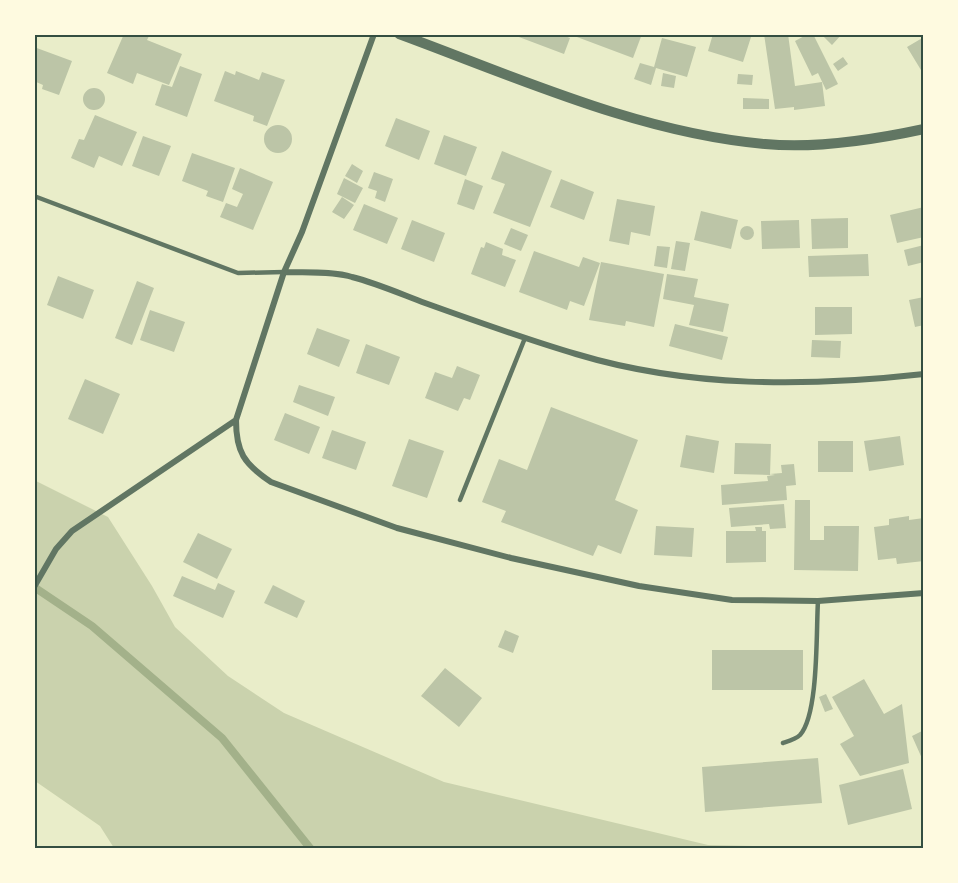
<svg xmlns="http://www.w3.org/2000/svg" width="958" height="883" viewBox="0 0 958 883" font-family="'Open Sans',sans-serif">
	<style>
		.green { fill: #cad2ad }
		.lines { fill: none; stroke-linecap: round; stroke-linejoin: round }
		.stream { stroke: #a3b18a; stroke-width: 8 }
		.building { fill: #bcc5a7 }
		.service { stroke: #617663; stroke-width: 4.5 }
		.minor { stroke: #617663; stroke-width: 6 }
		.tertiary { stroke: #617663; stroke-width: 10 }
		.neatline { fill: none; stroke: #344e41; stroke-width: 2 }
	</style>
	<rect width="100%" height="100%" fill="#e9edc9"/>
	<path class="green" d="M 34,480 L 108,517 L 152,586 L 175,627 L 228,676 L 284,713 L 444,782 L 708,845 L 844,848 L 114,848 L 100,826 L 35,781 Z"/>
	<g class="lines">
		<path class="stream" d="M 34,587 L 92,626 L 222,738 L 310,848"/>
	</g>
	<path class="building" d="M 124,34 L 150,34 L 147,40 L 182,54 L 169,85 L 137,73 L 133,84 L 107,73 Z
		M 511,34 L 560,34 L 570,38 L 564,54 Z
		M 578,34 L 642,34 L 633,58 L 577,37 Z
		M 713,34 L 752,34 L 743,62 L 708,51 Z
		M 764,34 L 788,34 L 795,86 L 822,82 L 825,106 L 794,110 L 794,107 L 775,109 Z
		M 808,34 L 813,34 L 838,84 L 826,90 L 818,73 L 812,76 L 795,41 Z
		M 821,34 L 842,34 L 832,45 Z
		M 924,37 L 924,75 L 907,47 Z
		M 662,38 L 696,47 L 687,77 L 656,68 L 651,85 L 634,79 L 640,63 L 654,67 Z
		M 34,47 L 72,61 L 59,95 L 42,89 L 43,85 L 34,81 Z
		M 843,57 L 848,64 L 838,71 L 833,64 Z
		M 180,66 L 202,74 L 187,117 L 155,105 L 162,84 L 172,87 Z
		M 225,71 L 235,75 L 236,71 L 259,80 L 262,72 L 285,80 L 267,126 L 253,121 L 254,116 L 214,101 Z
		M 663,73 L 676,76 L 674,88 L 661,86 Z
		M 738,74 L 753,75 L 752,85 L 737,84 Z
		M83 99a11 11 0 1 1 22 0a11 11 0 1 1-22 0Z
		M 743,98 L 769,99 L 769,109 L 743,109 Z
		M 95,115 L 137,132 L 122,166 L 99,156 L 94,168 L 71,158 L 79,139 L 84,140 Z
		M 396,118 L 430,131 L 419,160 L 385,146 Z
		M264 139a14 14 0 1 1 28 0a14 14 0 1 1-28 0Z
		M 444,135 L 477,147 L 466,176 L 434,164 Z
		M 143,136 L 171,146 L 159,176 L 132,166 Z
		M 502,151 L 552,171 L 530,227 L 493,213 L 505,184 L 491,179 Z
		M 192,153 L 235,168 L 223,202 L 206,196 L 208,191 L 182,181 Z
		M 352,164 L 363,171 L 357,183 L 345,176 Z
		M 240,168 L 273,182 L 253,230 L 220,217 L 226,203 L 237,207 L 243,194 L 232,189 Z
		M 374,172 L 393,179 L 385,202 L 375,198 L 377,191 L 368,188 Z
		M 344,178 L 363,188 L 355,203 L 337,194 Z
		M 465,179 L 483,186 L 474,210 L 457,204 Z
		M 561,179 L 594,192 L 584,220 L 550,207 Z
		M 342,197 L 354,205 L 344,219 L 332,212 Z
		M 617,199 L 655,206 L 650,236 L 631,232 L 629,245 L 609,241 Z
		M 364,204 L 398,218 L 387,244 L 353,230 Z
		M 924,207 L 924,237 L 897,243 L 890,215 Z
		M 701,211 L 738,220 L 731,249 L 694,240 Z
		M 848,218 L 848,248 L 812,249 L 811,219 Z
		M 412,220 L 445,233 L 434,262 L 401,249 Z
		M 799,220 L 800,248 L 762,249 L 761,221 Z
		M740 233a7 7 0 1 1 14 0a7 7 0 1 1-14 0Z
		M 511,228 L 528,235 L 521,251 L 504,244 Z
		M 676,241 L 690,243 L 685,271 L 671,269 Z
		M 486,242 L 503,249 L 502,255 L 516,260 L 505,287 L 471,274 L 481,247 L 484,248 Z
		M 924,245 L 924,262 L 908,266 L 904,250 Z
		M 657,246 L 670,247 L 667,268 L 654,266 Z
		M 534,251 L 579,267 L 583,257 L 600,263 L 584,306 L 570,301 L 567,310 L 519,292 Z
		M 868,254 L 869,276 L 809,277 L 808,256 Z
		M 601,262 L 664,274 L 654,327 L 626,321 L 625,326 L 589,320 Z
		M 667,274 L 698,279 L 694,297 L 729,304 L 723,332 L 689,325 L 694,305 L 663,299 Z
		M 58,276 L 94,290 L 83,319 L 47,305 Z
		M 137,281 L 154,288 L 132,345 L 115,338 Z
		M 924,297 L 924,325 L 915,327 L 909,300 Z
		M 815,307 L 852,307 L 852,334 L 815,335 Z
		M 150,310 L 185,322 L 174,352 L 140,340 Z
		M 675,324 L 728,337 L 722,360 L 669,346 Z
		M 317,328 L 350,340 L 339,367 L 307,354 Z
		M 812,340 L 841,341 L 840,358 L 811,357 Z
		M 366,344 L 400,357 L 389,385 L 356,373 Z
		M 457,366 L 480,375 L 470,400 L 464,398 L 458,411 L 425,398 L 435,372 L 452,378 Z
		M 85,379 L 120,394 L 103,434 L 68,419 Z
		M 299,385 L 335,397 L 328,416 L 293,402 Z
		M 551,407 L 638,440 L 615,500 L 638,510 L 621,554 L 598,545 L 593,556 L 501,522 L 506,511 L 482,502 L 499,459 L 527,470 Z
		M 285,413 L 320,427 L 309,454 L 274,440 Z
		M 332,430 L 366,442 L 356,470 L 322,458 Z
		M 686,435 L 719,441 L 714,473 L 680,467 Z
		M 900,436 L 904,465 L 869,471 L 864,441 Z
		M 409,439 L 444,451 L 427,498 L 392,486 Z
		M 818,441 L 853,441 L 853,472 L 818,472 Z
		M 735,443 L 771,444 L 770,475 L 734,474 Z
		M 794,464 L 796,485 L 786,486 L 787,500 L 722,505 L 721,485 L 768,481 L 767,476 L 775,475 L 770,474 L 782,473 L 781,465 Z
		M 795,500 L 810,500 L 810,540 L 824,540 L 824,526 L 859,526 L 858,571 L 794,570 Z
		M 784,504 L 786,528 L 770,529 L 769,524 L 731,527 L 729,508 Z
		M 909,516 L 909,520 L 924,518 L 924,561 L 897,564 L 896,558 L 878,560 L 874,527 L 889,525 L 889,519 Z
		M 656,526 L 694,528 L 692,557 L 654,555 Z
		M 755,527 L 762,527 L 762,531 L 766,531 L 766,562 L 726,563 L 726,531 L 756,531 Z
		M 198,533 L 232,549 L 217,579 L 183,562 Z
		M 182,576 L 215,590 L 218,583 L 235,591 L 223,618 L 173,596 Z
		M 273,585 L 305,601 L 297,618 L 264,603 Z
		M 505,630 L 519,636 L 513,653 L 498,647 Z
		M 712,650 L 803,650 L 803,690 L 712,690 Z
		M 445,668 L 482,698 L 459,727 L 421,696 Z
		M 864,679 L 884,714 L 902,704 L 909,763 L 860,776 L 840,744 L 854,736 L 832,697 Z
		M 826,694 L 833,709 L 825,712 L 819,697 Z
		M 924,730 L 924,763 L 912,736 Z
		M 818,758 L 822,803 L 705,812 L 702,767 Z
		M 903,769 L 912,809 L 848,825 L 839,785 Z"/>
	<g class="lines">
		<path class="service" d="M 34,196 L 238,273 L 284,272
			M 460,500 L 525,338
			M 783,743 C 789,741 796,739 800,735 C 819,714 816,630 818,601"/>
		<path class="minor" d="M 374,34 L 302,232 L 284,272 L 236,420 C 236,452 244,464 271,482 L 397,528 L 511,558 L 639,586 L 732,600 L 818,601 L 924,593
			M 284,272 C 304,273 333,271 352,277 C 376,283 401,294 425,303 C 475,321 525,339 576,354 C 689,388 807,387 924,374
			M 34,587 L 56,549 L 72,531 L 236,420"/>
		<path class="tertiary" d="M 399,34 C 516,77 639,133 765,144 C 817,149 873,140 924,129"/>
	</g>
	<rect width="958" height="883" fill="none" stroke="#fefae0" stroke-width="72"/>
	<rect x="36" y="36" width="886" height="811" class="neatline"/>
</svg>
